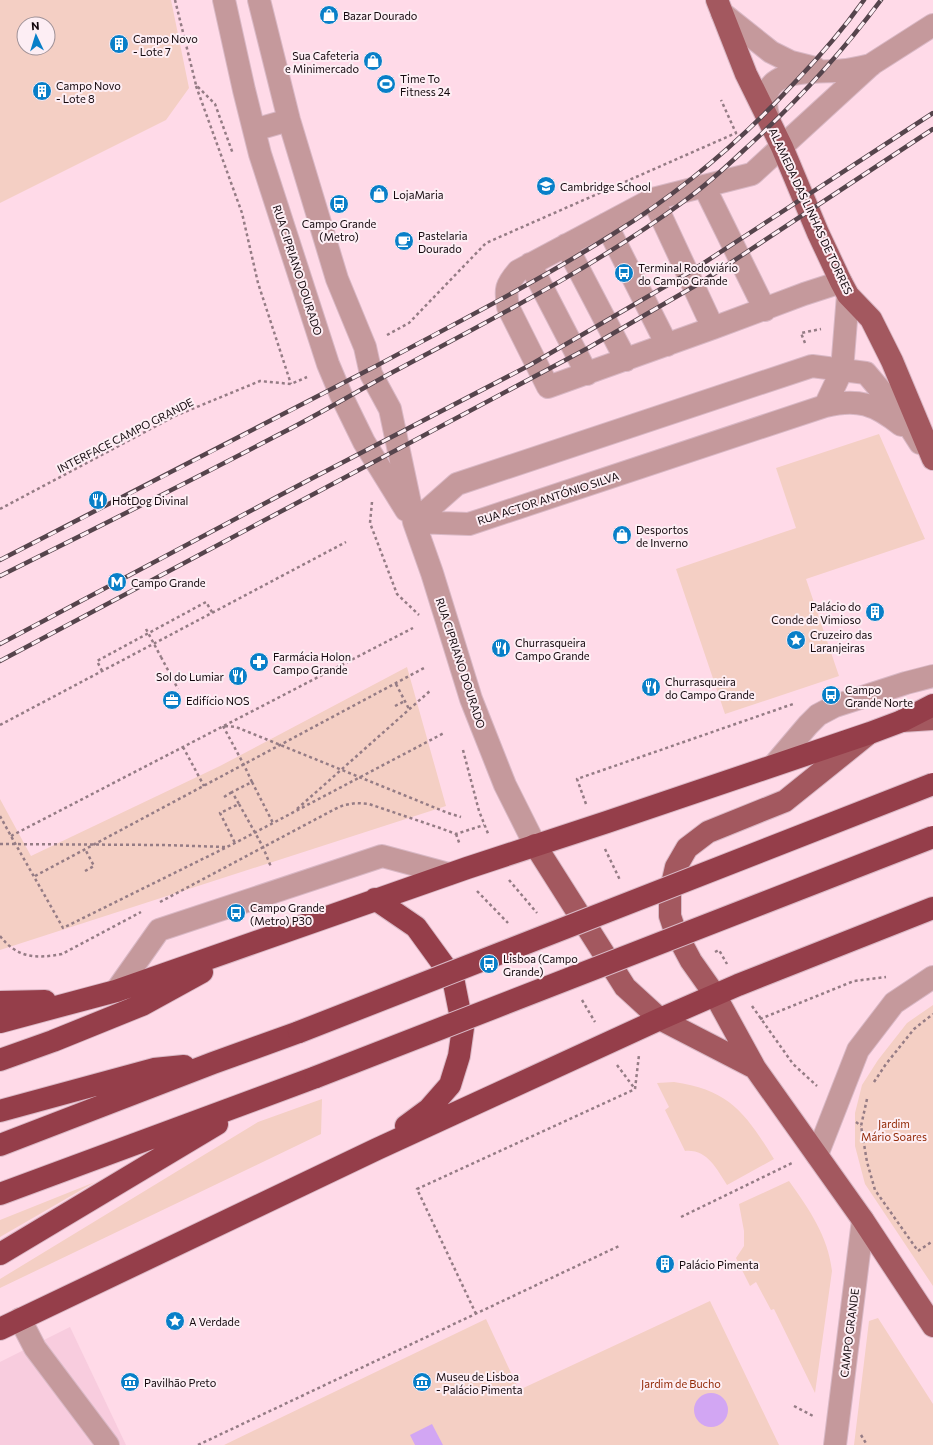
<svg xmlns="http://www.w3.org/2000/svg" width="933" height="1445" viewBox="0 0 933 1445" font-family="Commissioner,sans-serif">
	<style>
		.built { fill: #f8ccde }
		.green { fill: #f4cfc4; fill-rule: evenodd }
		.water { fill: #d2a6f3 }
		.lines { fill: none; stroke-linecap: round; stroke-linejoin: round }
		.minor-casing { stroke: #d9b8c5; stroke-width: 24 }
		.major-casing { stroke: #d9b8c5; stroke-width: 24 }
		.highway-casing { stroke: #d9b8c5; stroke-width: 24 }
		.path { stroke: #957c85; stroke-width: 2.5; stroke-dasharray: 3 3; stroke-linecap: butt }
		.minor { stroke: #c5999c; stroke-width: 22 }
		.major { stroke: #a3585f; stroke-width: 22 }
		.highway { stroke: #953e4a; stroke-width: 22 }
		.rail-casing { stroke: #56444c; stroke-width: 4.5 }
		.rail { stroke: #fdeef4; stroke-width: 3; stroke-dasharray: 9; stroke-linecap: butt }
		.highway-bridge-casing { stroke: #d9b8c5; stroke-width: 24; stroke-linecap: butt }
		.path-bridge { stroke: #957c85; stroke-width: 2.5; stroke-dasharray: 3 3; stroke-linecap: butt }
		.highway-bridge { stroke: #953e4a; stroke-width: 22 }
		.labels { text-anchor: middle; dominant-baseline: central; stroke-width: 4; stroke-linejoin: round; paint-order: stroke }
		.poi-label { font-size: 11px; fill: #13080d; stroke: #fdeef4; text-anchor: start }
		.street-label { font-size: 11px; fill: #13080d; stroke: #fdeef4 }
		.park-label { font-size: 11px; fill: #932a08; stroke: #fdeef4 }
	</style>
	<rect width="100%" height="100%" fill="#ffdae8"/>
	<path class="built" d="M 70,1327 L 126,1445 L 0,1445 L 0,1362 Z"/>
	<path class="green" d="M 0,0 L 171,0 L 189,88 L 166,120 L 0,203 ZM 24,24 L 48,24 L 48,48 L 24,48 Z
		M 879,434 L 925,539 L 806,579 L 839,676 L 725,714 L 676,569 L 796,528 L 776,468 Z
		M 407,667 L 446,806 L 0,950 L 0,799 L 31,856 L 220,766 Z
		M 933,1005 L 933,1286 L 865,1184 L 855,1146 L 855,1113 L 862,1085 L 878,1060 L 907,1023 Z
		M 674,1082 C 730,1090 746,1114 774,1159 L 727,1185 C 716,1168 707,1149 685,1151 L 665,1110 L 669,1107 L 657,1083 Z
		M 322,1099 L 321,1134 L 0,1288 L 0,1279 L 258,1122 Z
		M 789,1181 C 809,1209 828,1236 832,1271 L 815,1393 L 774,1309 L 771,1310 L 756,1282 L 750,1286 L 736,1258 L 744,1246 L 744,1231 L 739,1204 Z
		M 95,1182 L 0,1237 L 0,1220 Z
		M 710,1301 L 779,1445 L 224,1445 L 486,1319 L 519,1390 Z
		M 878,1318 L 933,1404 L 933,1445 L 854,1445 L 869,1321 Z"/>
	<path class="water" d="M694 1410a17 17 0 1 1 34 0a17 17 0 1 1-34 0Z
		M 432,1424 L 443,1445 L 415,1445 L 410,1435 Z"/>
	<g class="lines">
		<defs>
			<path id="minor" d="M 224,0 L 244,90 L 260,154 L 328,364 L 341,395 L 364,442 L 406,510
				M 259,0 L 289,120 L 337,279 L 365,347 L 371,374 L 390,409 L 414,522 L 432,573 L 471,699 L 505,785 L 535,845
				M 722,13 L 771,52 L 791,62 L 815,68
				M 769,119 C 752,64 813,74 847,70 C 855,69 863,67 871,65
				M 254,130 L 289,120
				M 704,186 L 765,310
				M 653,199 L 713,328
				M 606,224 L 667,345
				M 566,245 L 626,360
				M 530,264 L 587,374
				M 841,282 L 804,294 L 713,328 L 548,387 L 508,307 C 505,289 506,285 518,271 L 653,199 L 752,174 L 872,64 L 933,25
				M 825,406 L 842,370 L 848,295
				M 414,522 L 457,484 L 812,366 L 866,373 L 904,418 L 920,443
				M 414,522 L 469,524 L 825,406 C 858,398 875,404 901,425
				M 774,765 L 808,725 L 818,715 L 835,706 L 906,683 L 933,676
				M 116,991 L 159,930 L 382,856 L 449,874
				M 817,1155 L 858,1050 L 894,1003 L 933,977
				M 20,1319 L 35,1348 L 108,1445
				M 835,1445 L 863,1220"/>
			<path id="major" d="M 717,0 L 746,74 L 782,147 L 818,233 L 841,282 L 848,295 L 871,319 L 892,361 L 933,459
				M 902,721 L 933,719
				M 867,735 L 785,801 L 708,832 L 687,848 L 676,867 L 670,893 L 670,916 L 675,931 L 691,961 L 715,995 L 755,1068 L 863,1220 L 933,1326
				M 535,845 L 625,987 L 660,1019 L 755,1068"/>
			<path id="highway" d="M 375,899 L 416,927 L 453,978 L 463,1028 L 459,1056 L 450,1085 L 429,1109 L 406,1126
				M 0,1002 L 45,1001
				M 0,1022 L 116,991 L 467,868 L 607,822 L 870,733 L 902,721 L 933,705
				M 0,1060 L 53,1041 L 142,1005 L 202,972
				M 0,1111 L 154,1069 L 184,1066
				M 0,1145 L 213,1063 L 299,1032
				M 0,1194 L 316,1077
				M 0,1254 L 217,1124
				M 0,1329 L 377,1149 L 660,1019 L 738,985 L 933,908"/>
		</defs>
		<use href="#minor" class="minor-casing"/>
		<use href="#major" class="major-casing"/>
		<use href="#highway" class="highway-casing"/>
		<path class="path" d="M 175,0 L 196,85 L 215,104 L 233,154
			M 196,86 L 242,213 L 258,283 L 291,384
			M 387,335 L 409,323 L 486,243 L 736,133 L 721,100
			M 805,343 L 801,333 L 821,329
			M 372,502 L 370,523 L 397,594 L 419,615
			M 0,509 L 175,416 L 260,381 L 291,384 L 307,377
			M 161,657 L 178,689
			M 102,671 L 97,661 L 206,602 L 212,612
			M 396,684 L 409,709
			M 395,706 L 405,701
			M 0,725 L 346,542
			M 223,726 L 244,765 L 252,782 L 232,792 L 239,804 L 220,813 L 235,843
			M 225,726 L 236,727 L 448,813 L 461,817
			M 183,747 L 204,786
			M 463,750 L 479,811 L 489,836
			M 252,782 L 273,823
			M 224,797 L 232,792
			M 239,804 L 263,847 L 271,867
			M 586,804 L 577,779 L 793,704
			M 297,809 L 431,690
			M 0,816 C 20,853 42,890 63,928 L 235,843 L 444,733
			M 456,834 L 460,845
			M 11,836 L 413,628
			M 0,844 L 164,845 L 225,847
			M 605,849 L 620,880
			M 85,871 L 94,866 L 85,849
			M 35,876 L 424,668
			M 509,880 L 537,913
			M 477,891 L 508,923
			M 160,902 L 335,809 L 344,805 L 356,803 L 369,804 L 440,828 L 456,834 L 484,825
			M 0,936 C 17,958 36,959 62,954 L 141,912
			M 715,952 L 719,950 L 727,964
			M 582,1000 L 595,1022
			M 752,1006 L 793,1064 L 817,1086
			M 760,1019 L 854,981 L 886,977
			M 617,1065 L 635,1089
			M 874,1082 L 886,1064 L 914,1029 L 933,1014
			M 635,1089 L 639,1055
			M 867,1099 L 861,1126 L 867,1162 L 875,1190 L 918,1251 L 933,1241
			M 856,1122 L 861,1126
			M 681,1217 L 792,1163
			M 476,1314 L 417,1189 L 635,1089
			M 794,1406 L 815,1417
			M 861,1435 L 867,1445
			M 198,1445 L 619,1246"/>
		<use href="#minor" class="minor"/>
		<use href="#major" class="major"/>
		<use href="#highway" class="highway"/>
		<defs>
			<path id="rail" d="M 0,560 C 126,496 251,431 376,366 C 456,323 537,282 613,234 C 682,191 743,139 797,80 C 821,55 844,28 864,0
				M 0,576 C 92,530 185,484 276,436 C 316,416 354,393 393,372 C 492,319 593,268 683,202 C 705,186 725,168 744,150 C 795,104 840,55 881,0
				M 0,644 L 305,482 L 530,365 L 690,272 L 933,113
				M 0,661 L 588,348 L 700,283 L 933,129"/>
		</defs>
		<use href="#rail" class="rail-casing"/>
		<use href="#rail" class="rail"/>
		<defs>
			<path id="highway-bridge" d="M 299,1032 L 933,784
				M 316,1077 L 933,837"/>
		</defs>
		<use href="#highway-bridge" class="highway-bridge-casing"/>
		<path class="path-bridge" d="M 146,629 L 161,657"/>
		<use href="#highway-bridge" class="highway-bridge"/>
	</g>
	<defs>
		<symbol id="shop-disc" viewBox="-11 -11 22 22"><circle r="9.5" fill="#097fc8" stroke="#fdeef4"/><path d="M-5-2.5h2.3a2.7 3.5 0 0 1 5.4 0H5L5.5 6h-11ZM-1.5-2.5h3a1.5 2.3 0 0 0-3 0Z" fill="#fff"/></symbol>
		<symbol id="building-disc" viewBox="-11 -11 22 22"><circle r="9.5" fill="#097fc8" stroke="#fdeef4"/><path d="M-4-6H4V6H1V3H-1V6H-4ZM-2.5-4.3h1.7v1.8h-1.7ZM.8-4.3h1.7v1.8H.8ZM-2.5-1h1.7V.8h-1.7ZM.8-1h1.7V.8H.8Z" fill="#fff"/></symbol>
		<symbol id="stadium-disc" viewBox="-11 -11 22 22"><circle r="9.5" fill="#097fc8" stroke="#fdeef4"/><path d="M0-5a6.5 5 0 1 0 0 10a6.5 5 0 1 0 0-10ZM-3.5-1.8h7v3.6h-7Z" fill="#fff"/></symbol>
		<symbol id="school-disc" viewBox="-11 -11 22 22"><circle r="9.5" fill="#097fc8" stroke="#fdeef4"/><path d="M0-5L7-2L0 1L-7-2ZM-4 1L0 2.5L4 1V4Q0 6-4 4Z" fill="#fff"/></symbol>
		<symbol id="bus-disc" viewBox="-11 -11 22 22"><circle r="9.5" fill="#097fc8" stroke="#fdeef4"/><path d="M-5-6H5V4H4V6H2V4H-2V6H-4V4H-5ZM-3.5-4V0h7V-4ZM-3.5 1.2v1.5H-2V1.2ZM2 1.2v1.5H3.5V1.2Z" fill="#fff"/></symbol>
		<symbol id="cafe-disc" viewBox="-11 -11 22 22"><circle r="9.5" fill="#097fc8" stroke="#fdeef4"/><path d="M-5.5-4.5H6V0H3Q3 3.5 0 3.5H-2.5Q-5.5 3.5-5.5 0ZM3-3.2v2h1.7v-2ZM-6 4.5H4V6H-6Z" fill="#fff"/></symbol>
		<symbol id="restaurant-disc" viewBox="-11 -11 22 22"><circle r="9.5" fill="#097fc8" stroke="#fdeef4"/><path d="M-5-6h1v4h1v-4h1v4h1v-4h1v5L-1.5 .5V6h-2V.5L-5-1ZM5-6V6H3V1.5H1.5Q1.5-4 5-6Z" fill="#fff"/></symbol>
		<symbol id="metro-disc" viewBox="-11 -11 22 22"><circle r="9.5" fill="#097fc8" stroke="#fdeef4"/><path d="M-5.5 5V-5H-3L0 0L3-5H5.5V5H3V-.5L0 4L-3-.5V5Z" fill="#fff"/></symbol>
		<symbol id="sight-disc" viewBox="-11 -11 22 22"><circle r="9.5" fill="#097fc8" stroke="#fdeef4"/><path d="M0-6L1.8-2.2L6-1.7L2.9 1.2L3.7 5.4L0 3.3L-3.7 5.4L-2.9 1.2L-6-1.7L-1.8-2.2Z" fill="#fff"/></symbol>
		<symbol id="pharmacy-disc" viewBox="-11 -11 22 22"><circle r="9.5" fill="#097fc8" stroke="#fdeef4"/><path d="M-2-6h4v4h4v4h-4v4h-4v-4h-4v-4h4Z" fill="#fff"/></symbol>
		<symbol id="office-disc" viewBox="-11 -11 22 22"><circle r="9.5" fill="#097fc8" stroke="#fdeef4"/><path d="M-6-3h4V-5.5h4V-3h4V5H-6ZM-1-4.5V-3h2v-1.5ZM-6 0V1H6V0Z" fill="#fff"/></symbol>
		<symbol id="museum-disc" viewBox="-11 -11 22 22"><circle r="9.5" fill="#097fc8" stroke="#fdeef4"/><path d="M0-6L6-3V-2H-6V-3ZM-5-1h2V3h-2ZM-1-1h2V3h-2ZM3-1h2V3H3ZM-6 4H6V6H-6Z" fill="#fff"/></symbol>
	</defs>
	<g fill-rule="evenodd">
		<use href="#shop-disc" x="318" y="4" width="22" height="22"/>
		<use href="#building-disc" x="108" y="33" width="22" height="22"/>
		<use href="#shop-disc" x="362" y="50" width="22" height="22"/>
		<use href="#stadium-disc" x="375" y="73" width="22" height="22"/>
		<use href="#building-disc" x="31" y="80" width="22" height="22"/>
		<use href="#school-disc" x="535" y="175" width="22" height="22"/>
		<use href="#shop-disc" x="368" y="183" width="22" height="22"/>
		<use href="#bus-disc" x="328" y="193" width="22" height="22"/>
		<use href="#cafe-disc" x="393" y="230" width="22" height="22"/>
		<use href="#bus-disc" x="613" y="262" width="22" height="22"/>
		<use href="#restaurant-disc" x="87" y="489" width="22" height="22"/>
		<use href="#shop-disc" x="611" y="524" width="22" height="22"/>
		<use href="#metro-disc" x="106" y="571" width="22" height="22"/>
		<use href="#building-disc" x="864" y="601" width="22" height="22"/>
		<use href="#sight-disc" x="785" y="629" width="22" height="22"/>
		<use href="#restaurant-disc" x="490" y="637" width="22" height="22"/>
		<use href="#pharmacy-disc" x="248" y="651" width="22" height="22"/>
		<use href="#restaurant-disc" x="227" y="665" width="22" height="22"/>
		<use href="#restaurant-disc" x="640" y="676" width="22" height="22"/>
		<use href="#bus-disc" x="820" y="684" width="22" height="22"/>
		<use href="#office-disc" x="161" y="689" width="22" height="22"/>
		<use href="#bus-disc" x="225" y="902" width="22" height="22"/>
		<use href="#bus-disc" x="478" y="953" width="22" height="22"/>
		<use href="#building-disc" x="654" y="1253" width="22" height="22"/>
		<use href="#sight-disc" x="164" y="1310" width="22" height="22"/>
		<use href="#museum-disc" x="119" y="1371" width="22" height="22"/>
		<use href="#museum-disc" x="411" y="1371" width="22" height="22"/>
	</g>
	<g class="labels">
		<g class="poi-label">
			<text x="343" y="15">Bazar Dourado</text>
			<text x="133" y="38">Campo Novo<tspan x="133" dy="13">- Lote 7</tspan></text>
			<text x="359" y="55" text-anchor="end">Sua Cafeteria<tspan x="359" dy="13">e Minimercado</tspan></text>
			<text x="400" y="78">Time To<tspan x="400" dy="13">Fitness 24</tspan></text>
			<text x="56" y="85">Campo Novo<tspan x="56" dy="13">- Lote 8</tspan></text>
			<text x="560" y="186">Cambridge School</text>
			<text x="393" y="194">LojaMaria</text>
			<text x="339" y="223" text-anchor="middle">Campo Grande<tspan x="339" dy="13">(Metro)</tspan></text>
			<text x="418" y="235">Pastelaria<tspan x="418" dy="13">Dourado</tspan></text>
			<text x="638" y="267">Terminal Rodoviário<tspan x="638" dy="13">do Campo Grande</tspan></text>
			<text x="112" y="500">HotDog Divinal</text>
			<text x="636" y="529">Desportos<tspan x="636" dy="13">de Inverno</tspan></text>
			<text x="131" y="582">Campo Grande</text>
			<text x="861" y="606" text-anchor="end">Palácio do<tspan x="861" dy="13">Conde de Vimioso</tspan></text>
			<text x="810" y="634">Cruzeiro das<tspan x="810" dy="13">Laranjeiras</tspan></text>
			<text x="515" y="642">Churrasqueira<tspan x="515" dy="13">Campo Grande</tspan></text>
			<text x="273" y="656">Farmácia Holon<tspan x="273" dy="13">Campo Grande</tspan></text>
			<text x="224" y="676" text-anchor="end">Sol do Lumiar</text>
			<text x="665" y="681">Churrasqueira<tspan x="665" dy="13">do Campo Grande</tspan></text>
			<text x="845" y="689">Campo<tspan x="845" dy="13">Grande Norte</tspan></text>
			<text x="186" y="700">Edifício NOS</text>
			<text x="250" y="907">Campo Grande<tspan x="250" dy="13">(Metro) P30</tspan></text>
			<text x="503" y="958">Lisboa (Campo<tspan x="503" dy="13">Grande)</tspan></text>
			<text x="679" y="1264">Palácio Pimenta</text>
			<text x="189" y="1321">A Verdade</text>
			<text x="436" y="1376">Museu de Lisboa<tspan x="436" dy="13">- Palácio Pimenta</tspan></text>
			<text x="144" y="1382">Pavilhão Preto</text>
		</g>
		<g class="street-label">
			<text transform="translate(811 211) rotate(65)">ALAMEDA DAS LINHAS DE TORRES</text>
			<text transform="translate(298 270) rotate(72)">RUA CIPRIANO DOURADO</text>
			<text transform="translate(125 435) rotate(-27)">INTERFACE CAMPO GRANDE</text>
			<text transform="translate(548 498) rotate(-18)">RUA ACTOR ANTÓNIO SILVA</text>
			<text transform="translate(461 663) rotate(72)">RUA CIPRIANO DOURADO</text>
			<text transform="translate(849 1333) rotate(-83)">CAMPO GRANDE</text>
		</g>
		<g class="park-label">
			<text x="894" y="1123">Jardim<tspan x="894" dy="13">Mário Soares</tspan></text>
			<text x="681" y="1383">Jardim de Bucho</text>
		</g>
	</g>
	<g transform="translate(36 36) rotate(356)"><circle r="19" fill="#fdeef4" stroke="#9f9298"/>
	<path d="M0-3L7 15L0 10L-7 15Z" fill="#097fc8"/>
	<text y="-6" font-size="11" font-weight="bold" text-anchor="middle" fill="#13080d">N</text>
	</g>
</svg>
